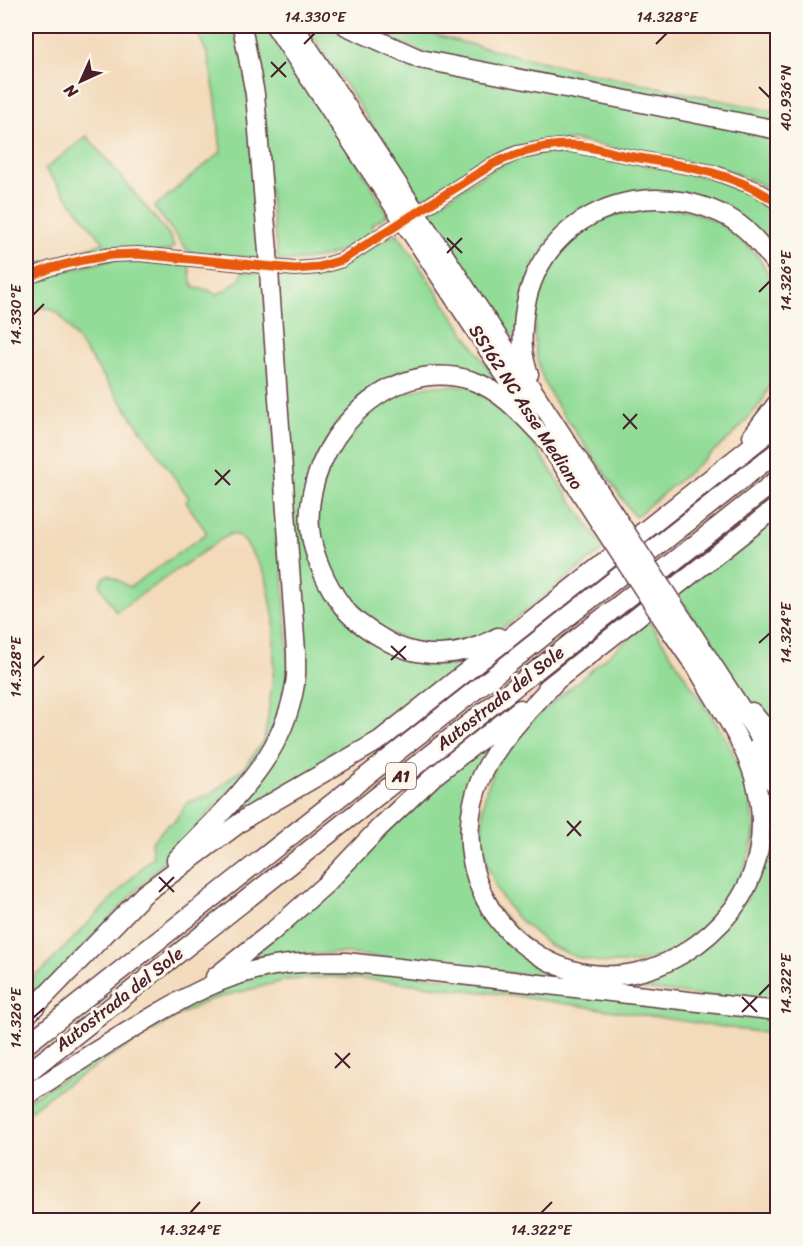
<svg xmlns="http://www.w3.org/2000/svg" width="803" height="1246" viewBox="0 0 803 1246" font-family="Sriracha,sans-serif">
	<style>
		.green { fill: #92dc98; stroke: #6e7e62; stroke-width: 1.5 }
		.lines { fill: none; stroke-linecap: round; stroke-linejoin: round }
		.secondary-casing { stroke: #633b41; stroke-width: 16 }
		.highway-casing { stroke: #633b41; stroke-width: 21 }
		.secondary { stroke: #fff; stroke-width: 14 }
		.highway { stroke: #fff; stroke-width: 18 }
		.highway-bridge-casing { stroke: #633b41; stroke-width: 21; stroke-linecap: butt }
		.highway-bridge { stroke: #fff; stroke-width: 18 }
		.cycleway-casing { stroke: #fbf7ec; stroke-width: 13 }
		.cycleway { stroke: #e8590c; stroke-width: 9 }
		.ticks { fill: none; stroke: #4a1f2b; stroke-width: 2 }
		.labels { text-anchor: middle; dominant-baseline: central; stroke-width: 6; stroke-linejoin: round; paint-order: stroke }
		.shield { fill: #fbf7ec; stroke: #7f6065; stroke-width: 1.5 }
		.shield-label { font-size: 16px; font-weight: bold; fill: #4a1f2b }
		.street-label { font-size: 18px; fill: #4a1f2b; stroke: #fbf7ec }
		.neatline { fill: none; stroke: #4a1f2b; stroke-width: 2 }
		.ticks-label { font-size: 15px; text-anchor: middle; fill: #4a1f2b }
	</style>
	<rect width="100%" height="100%" fill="#fbf7ec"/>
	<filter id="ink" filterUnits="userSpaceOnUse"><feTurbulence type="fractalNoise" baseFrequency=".0167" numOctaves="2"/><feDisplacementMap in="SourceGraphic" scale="12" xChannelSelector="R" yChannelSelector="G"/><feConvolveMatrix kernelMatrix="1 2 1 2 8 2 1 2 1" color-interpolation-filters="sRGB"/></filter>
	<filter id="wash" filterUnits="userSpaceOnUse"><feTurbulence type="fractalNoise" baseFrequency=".008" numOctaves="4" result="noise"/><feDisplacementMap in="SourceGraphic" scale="24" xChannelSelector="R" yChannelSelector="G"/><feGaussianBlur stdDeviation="1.35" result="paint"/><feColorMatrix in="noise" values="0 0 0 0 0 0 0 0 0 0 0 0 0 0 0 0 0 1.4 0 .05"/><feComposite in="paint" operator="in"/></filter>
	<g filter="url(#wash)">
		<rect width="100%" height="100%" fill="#f3dabb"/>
		<path class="green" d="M 195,26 L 237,26 L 246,71 L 260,259 L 189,252 L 154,207 L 221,152 L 216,100 L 208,56 Z
			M 248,26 L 267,26 L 369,181 L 388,215 L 371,225 L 374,233 C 335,255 323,261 278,261 Z
			M 306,26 L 338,26 L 371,43 L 777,138 L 777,195 L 768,187 L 727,170 L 573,140 L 527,144 L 488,158 L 422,200 Z
			M 361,26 L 404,26 L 461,42 L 586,72 L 777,112 L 777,126 L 435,58 Z
			M 87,136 L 170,236 L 174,246 L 170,250 L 26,272 L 26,268 L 104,243 L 45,169 Z
			M 573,151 C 601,156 630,162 659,168 C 700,176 745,181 777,212 L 777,257 L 762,236 L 669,193 L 548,241 L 519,335 L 509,337 L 428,212 C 457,193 488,167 521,158 C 538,153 555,152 573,151 Z
			M 663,207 L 691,211 L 717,222 L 740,237 L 759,258 L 766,270 L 777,295 L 777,369 L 762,402 L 732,436 L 635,517 C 615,488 595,459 575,431 C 564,415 551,399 544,381 C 518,320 546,241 609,217 C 627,211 644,209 663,207 Z
			M 397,233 L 503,390 L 421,372 L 335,429 L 307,534 L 373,639 L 467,656 L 470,660 L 394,719 L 345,752 L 208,839 L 293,718 L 278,275 L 303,275 L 347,262 Z
			M 117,259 L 189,263 L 191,282 L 195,288 L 208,290 L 216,295 L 226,290 L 241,278 L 242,271 L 264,273 L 290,685 L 261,758 L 26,1008 L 26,985 L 38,972 L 41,972 L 153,856 L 151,843 L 167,825 L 173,823 L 188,802 L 210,795 L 245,766 L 264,740 L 267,724 L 274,668 L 274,619 L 266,576 L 246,543 L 237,535 L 230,534 L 220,540 L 116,612 L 100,585 L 102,579 L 107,575 C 116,576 121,584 130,587 L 207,533 L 186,502 L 189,498 L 60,315 C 47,304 41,309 26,310 L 26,284 L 56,273 Z
			M 428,386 L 472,386 L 511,411 L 604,549 L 510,623 L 484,639 L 426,649 L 371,625 L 340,593 L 321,553 L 316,509 L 327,465 L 351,428 L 386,400 Z
			M 777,518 L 777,728 L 758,712 L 749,701 L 677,594 L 768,523 Z
			M 649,621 L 727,740 L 749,790 L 754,834 L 739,891 L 690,944 L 649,960 L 634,963 L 604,963 L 576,957 L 549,945 L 515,916 L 498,892 L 487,864 L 482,835 L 483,806 L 486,791 L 497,764 L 523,728 Z
			M 496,735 L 478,769 L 472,883 L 551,966 L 652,973 L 747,899 L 762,781 L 777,804 L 777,1005 L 342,953 L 280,955 L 241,967 L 414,801 Z
			M 347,967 L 777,1015 L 777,1035 L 501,994 L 386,981 L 333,977 L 287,980 L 209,1000 L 177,1016 L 57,1090 L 26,1114 L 26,1101 L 218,987 L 280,970 Z"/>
	</g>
	<g filter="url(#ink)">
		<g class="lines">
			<defs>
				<path id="secondary" d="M 426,207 L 493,164 L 517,153 L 542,148 L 570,145 L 713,172 L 757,189 L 778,203
					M 26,278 L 51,268 L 83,260 L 111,255 L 138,254 L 295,269 L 319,267 L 342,260 L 393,227"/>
				<path id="highway" d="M 242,26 L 255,94 L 268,252
					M 275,26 L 528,410
					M 294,26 L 614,514
					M 346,26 L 420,59 L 778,130
					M 529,374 C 521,354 522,336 524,316 C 535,217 641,172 726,216 C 748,227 763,248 778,267
					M 544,436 L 602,526
					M 752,436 L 778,402
					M 682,618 L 778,765
					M 670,630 L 708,685
					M 498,637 C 461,658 418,661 382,638 C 368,630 353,620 343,607 C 327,586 312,554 310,528 C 303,445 387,352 473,381 C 505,392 527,421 550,444
					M 556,681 C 529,710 497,742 481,778 C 467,811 466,847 477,880 C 497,938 555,979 618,975 C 663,972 706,944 733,909 C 760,873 767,828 756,784 C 747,747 720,708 701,675
					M 547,688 L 778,506
					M 752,712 L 761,723 L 778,734
					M 751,750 L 778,788
					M 176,860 C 227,806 283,761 295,684 C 297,674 296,663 296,652 L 270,286
					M 215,977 L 273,931 L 326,884 L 379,828 L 433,777 L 520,709
					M 26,1016 L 144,894 L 249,816 L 380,740 L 778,425
					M 26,1045 L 778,451
					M 26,1074 L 778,479
					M 26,1096 C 68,1068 111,1041 155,1015 C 189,995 224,976 264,968 C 292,962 318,962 346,962 L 778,1011"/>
			</defs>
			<use href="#secondary" class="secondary-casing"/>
			<use href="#highway" class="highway-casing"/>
			<use href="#secondary" class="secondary"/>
			<use href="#highway" class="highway"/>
			<defs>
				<path id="highway-bridge" d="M 268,252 L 270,286
					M 614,514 L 682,618
					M 602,526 L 670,630"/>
			</defs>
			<use href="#highway-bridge" class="highway-bridge-casing"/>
			<use href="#highway-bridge" class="highway-bridge"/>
			<defs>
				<path id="cycleway" d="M 26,278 L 51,268 L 83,260 L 111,255 L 138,254 L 295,269 L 319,267 L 342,260 L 493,164 C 517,153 542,145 568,145 C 585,144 605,151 622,155 C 677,165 731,170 778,203"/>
			</defs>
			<use href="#cycleway" class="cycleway-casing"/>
			<use href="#cycleway" class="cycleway"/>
		</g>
	</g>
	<path class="ticks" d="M 304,44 L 315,33M 656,44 L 667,33M 271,62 L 286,77M 271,77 L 286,62M 759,87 L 770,98M 447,238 L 462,253M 447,253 L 462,238M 759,292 L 770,281M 33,315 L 44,304M 623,414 L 637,429M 623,429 L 637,414M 215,470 L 230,485M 215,485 L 230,470M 759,643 L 770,633M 391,646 L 406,660M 391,660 L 406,646M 33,667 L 44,656M 567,821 L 581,836M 567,836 L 581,821M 159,877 L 174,892M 159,892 L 174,877M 759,995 L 770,984M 742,997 L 757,1012M 742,1012 L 757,997M 33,1018 L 44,1008M 335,1053 L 350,1068M 335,1068 L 350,1053M 190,1213 L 200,1202M 541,1213 L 552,1202"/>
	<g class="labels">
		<rect class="shield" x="386" y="763" width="30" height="26" rx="4.5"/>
		<g class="shield-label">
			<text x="401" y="776">A1</text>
		</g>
		<g class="street-label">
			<text transform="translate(526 407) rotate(57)">SS162 NC Asse Mediano</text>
			<text transform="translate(500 698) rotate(-38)">Autostrada del Sole</text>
			<text transform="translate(119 999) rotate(-38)">Autostrada del Sole</text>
		</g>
	</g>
	<rect width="803" height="1246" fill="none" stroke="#fbf7ec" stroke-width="66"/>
	<g transform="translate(81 81) rotate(225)" stroke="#fbf7ec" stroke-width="4.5" paint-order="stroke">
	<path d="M0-4.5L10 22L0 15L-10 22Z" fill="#4a1f2b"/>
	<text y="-9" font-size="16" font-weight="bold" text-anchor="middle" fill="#4a1f2b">N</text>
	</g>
	<rect x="33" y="33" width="737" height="1180" class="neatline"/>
	<g class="ticks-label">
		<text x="315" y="22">14.330°E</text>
		<text x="667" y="22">14.328°E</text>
		<text transform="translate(786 98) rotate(-90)" y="5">40.936°N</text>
		<text transform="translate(786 281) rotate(-90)" y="5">14.326°E</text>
		<text transform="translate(16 315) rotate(-90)" y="5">14.330°E</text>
		<text transform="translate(786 633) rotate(-90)" y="5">14.324°E</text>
		<text transform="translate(16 667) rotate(-90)" y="5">14.328°E</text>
		<text transform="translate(786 984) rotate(-90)" y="5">14.322°E</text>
		<text transform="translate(16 1018) rotate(-90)" y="5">14.326°E</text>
		<text x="190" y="1235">14.324°E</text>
		<text x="541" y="1235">14.322°E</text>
	</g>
</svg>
